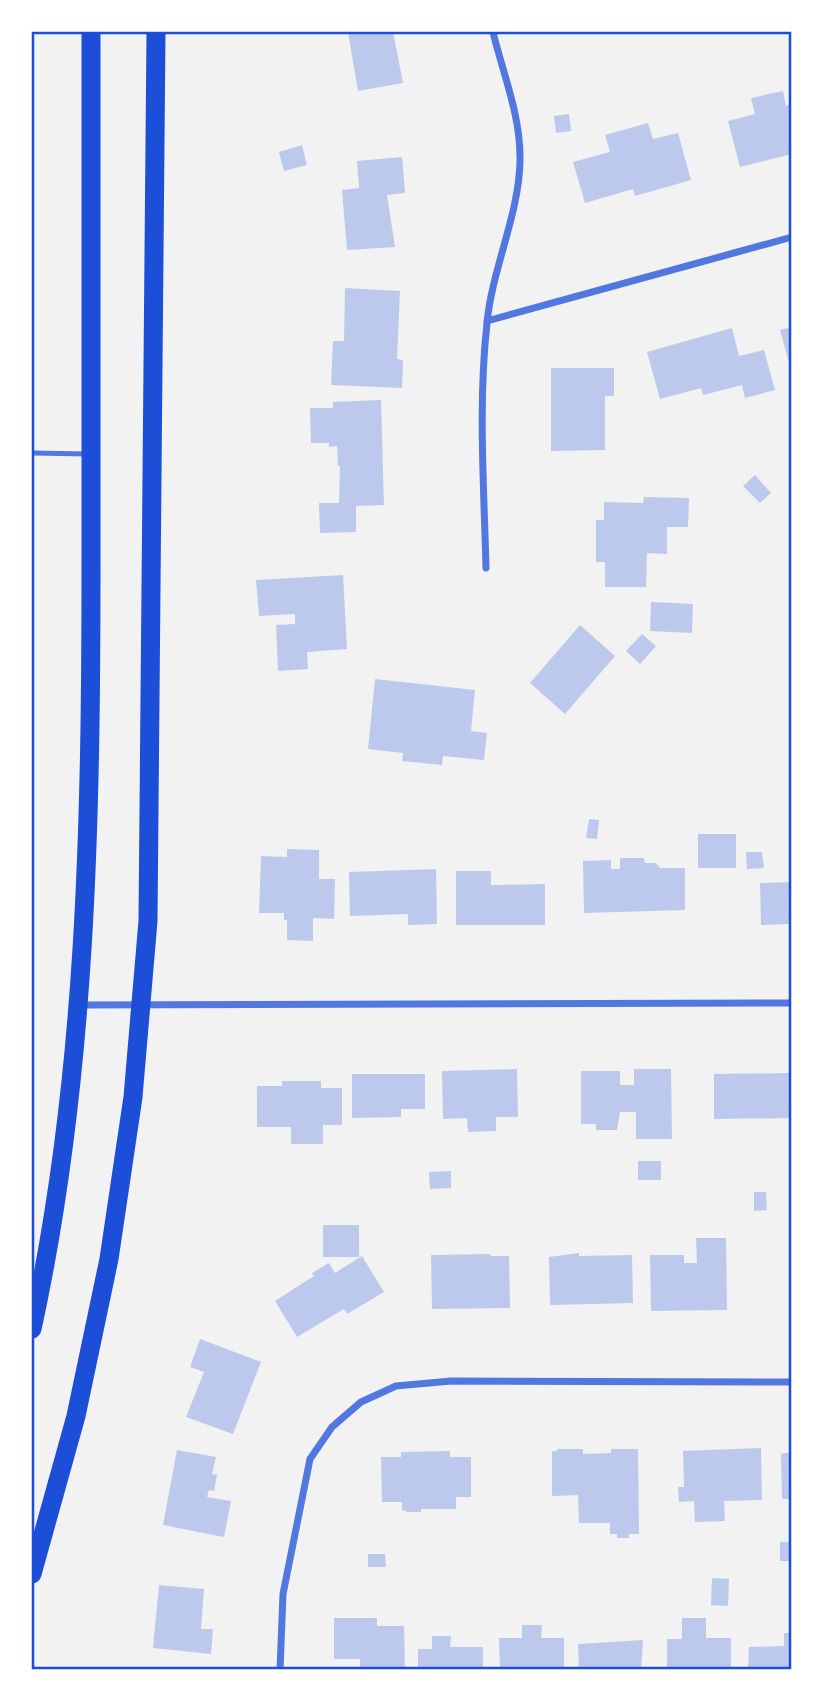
<svg xmlns="http://www.w3.org/2000/svg" width="823" height="1701" viewBox="0 0 823 1701" font-family="Lora,serif">
	<style>
		.building { fill: #bdc9ec }
		.lines { fill: none; stroke-linecap: round; stroke-linejoin: round }
		.service { stroke: #5277de; stroke-width: 5 }
		.minor { stroke: #5277de; stroke-width: 7 }
		.trunk { stroke: #1d4ed8; stroke-width: 19 }
		.neatline { fill: none; stroke: #1d4ed8; stroke-width: 2.5 }
	</style>
	<rect width="100%" height="100%" fill="#f2f2f2"/>
	<path class="building" d="M 348,32 L 393,32 L 403,83 L 358,91 Z
		M 783,91 L 786,106 L 792,104 L 792,154 L 740,167 L 728,121 L 755,114 L 751,98 Z
		M 569,114 L 571,131 L 556,133 L 554,116 Z
		M 648,123 L 653,139 L 678,133 L 691,180 L 635,196 L 633,189 L 585,203 L 573,162 L 610,152 L 605,135 Z
		M 302,145 L 307,165 L 284,171 L 279,152 Z
		M 402,157 L 405,193 L 387,195 L 395,247 L 347,250 L 342,190 L 359,188 L 357,161 Z
		M 345,288 L 400,291 L 397,359 L 403,360 L 402,388 L 331,385 L 333,341 L 344,341 Z
		M 792,327 L 792,370 L 791,370 L 780,330 Z
		M 732,328 L 739,356 L 764,350 L 775,390 L 745,398 L 742,385 L 703,395 L 701,388 L 660,399 L 647,352 Z
		M 551,368 L 614,368 L 614,396 L 605,396 L 605,450 L 551,451 Z
		M 381,400 L 384,505 L 356,506 L 356,532 L 320,533 L 319,503 L 339,503 L 340,466 L 338,466 L 337,446 L 329,447 L 329,443 L 311,443 L 310,408 L 333,408 L 333,402 Z
		M 755,475 L 771,493 L 760,503 L 743,486 Z
		M 644,497 L 689,498 L 688,527 L 667,527 L 667,554 L 647,553 L 646,587 L 605,587 L 605,562 L 596,562 L 596,520 L 604,520 L 604,502 L 643,503 Z
		M 343,575 L 347,649 L 307,652 L 308,669 L 278,671 L 276,625 L 295,624 L 295,614 L 259,616 L 256,580 Z
		M 651,602 L 693,604 L 692,633 L 650,631 Z
		M 580,625 L 615,656 L 565,714 L 530,683 Z
		M 642,634 L 656,646 L 640,664 L 626,651 Z
		M 375,679 L 475,690 L 471,731 L 487,733 L 484,760 L 443,756 L 442,765 L 402,761 L 403,753 L 368,749 Z
		M 589,819 L 599,820 L 597,839 L 586,838 Z
		M 698,834 L 736,834 L 736,868 L 698,868 Z
		M 287,849 L 319,850 L 319,879 L 335,879 L 334,919 L 313,918 L 313,941 L 287,940 L 287,920 L 284,920 L 284,913 L 259,913 L 261,856 L 287,857 Z
		M 746,852 L 762,852 L 764,868 L 747,869 Z
		M 620,858 L 644,858 L 645,863 L 656,863 L 660,868 L 685,868 L 685,910 L 584,913 L 583,861 L 611,860 L 611,869 L 620,869 Z
		M 436,869 L 437,924 L 408,925 L 408,914 L 350,916 L 349,872 Z
		M 456,871 L 491,871 L 491,885 L 545,884 L 545,925 L 456,925 Z
		M 792,882 L 792,924 L 761,925 L 760,883 Z
		M 517,1069 L 518,1117 L 496,1117 L 496,1131 L 468,1132 L 467,1118 L 443,1119 L 442,1071 Z
		M 634,1069 L 671,1069 L 672,1139 L 636,1139 L 636,1112 L 620,1112 L 617,1130 L 596,1130 L 596,1124 L 581,1124 L 581,1071 L 620,1071 L 620,1085 L 634,1085 Z
		M 792,1073 L 792,1118 L 714,1119 L 714,1074 Z
		M 352,1074 L 425,1074 L 425,1109 L 401,1109 L 401,1117 L 352,1118 Z
		M 282,1081 L 321,1081 L 321,1088 L 342,1088 L 342,1125 L 323,1125 L 323,1144 L 291,1144 L 291,1127 L 257,1127 L 257,1086 L 282,1086 Z
		M 638,1161 L 661,1161 L 661,1180 L 638,1180 Z
		M 451,1171 L 451,1188 L 430,1189 L 429,1172 Z
		M 754,1192 L 766,1192 L 767,1210 L 754,1211 Z
		M 323,1225 L 359,1225 L 359,1257 L 323,1257 Z
		M 696,1238 L 726,1238 L 727,1310 L 651,1311 L 650,1255 L 684,1255 L 684,1263 L 697,1263 Z
		M 579,1253 L 579,1256 L 632,1255 L 633,1303 L 550,1305 L 549,1257 Z
		M 491,1254 L 490,1256 L 509,1256 L 510,1308 L 432,1309 L 431,1255 Z
		M 362,1256 L 384,1292 L 347,1314 L 344,1309 L 297,1337 L 275,1301 L 314,1276 L 312,1273 L 329,1263 L 335,1273 Z
		M 200,1339 L 261,1362 L 233,1434 L 186,1417 L 204,1372 L 190,1367 Z
		M 761,1448 L 762,1500 L 724,1501 L 725,1521 L 695,1522 L 694,1501 L 679,1502 L 678,1487 L 684,1487 L 683,1451 Z
		M 557,1449 L 583,1449 L 583,1454 L 611,1453 L 611,1449 L 638,1449 L 639,1534 L 629,1534 L 629,1538 L 617,1538 L 617,1534 L 610,1534 L 610,1523 L 579,1523 L 578,1495 L 552,1496 L 552,1451 L 557,1451 Z
		M 177,1450 L 216,1457 L 212,1474 L 217,1475 L 214,1491 L 209,1490 L 207,1497 L 231,1501 L 224,1537 L 163,1525 Z
		M 450,1451 L 450,1457 L 471,1457 L 471,1497 L 456,1497 L 456,1509 L 421,1509 L 421,1512 L 408,1512 L 402,1510 L 402,1502 L 382,1502 L 381,1457 L 401,1457 L 401,1452 Z
		M 786,1453 L 792,1453 L 792,1499 L 782,1499 L 781,1454 Z
		M 780,1542 L 792,1542 L 792,1561 L 780,1561 Z
		M 368,1554 L 385,1554 L 386,1567 L 368,1567 Z
		M 712,1578 L 729,1579 L 728,1606 L 711,1605 Z
		M 159,1585 L 204,1589 L 201,1629 L 213,1629 L 211,1654 L 153,1648 Z
		M 334,1618 L 377,1618 L 377,1626 L 404,1626 L 405,1670 L 360,1670 L 360,1659 L 334,1659 Z
		M 682,1618 L 706,1618 L 706,1638 L 731,1638 L 731,1670 L 667,1670 L 667,1639 L 682,1639 Z
		M 522,1625 L 542,1625 L 541,1638 L 564,1638 L 564,1670 L 500,1670 L 499,1638 L 522,1638 Z
		M 784,1633 L 792,1633 L 792,1670 L 748,1670 L 749,1647 L 784,1646 Z
		M 432,1636 L 451,1636 L 450,1647 L 483,1647 L 483,1670 L 418,1670 L 418,1649 L 432,1649 Z
		M 643,1640 L 641,1670 L 579,1670 L 578,1644 Z"/>
	<g class="lines">
		<path class="service" d="M 32,453 L 88,454"/>
		<path class="minor" d="M 487,321 L 792,237
			M 486,568 C 484,487 478,404 487,323 C 492,269 519,215 520,161 C 521,116 503,74 493,32
			M 79,1005 L 792,1003
			M 280,1670 L 283,1594 L 310,1459 L 332,1427 L 361,1402 L 396,1386 L 451,1381 L 792,1382"/>
		<path class="trunk" d="M 32,1329 C 87,1077 91,818 91,561 C 91,385 91,208 91,32
			M 32,1574 L 76,1416 L 109,1259 L 133,1097 L 148,921 L 156,32"/>
	</g>
	<rect width="823" height="1701" fill="none" stroke="#ffffff" stroke-width="66"/>
	<rect x="33" y="33" width="757" height="1635" class="neatline"/>
</svg>
